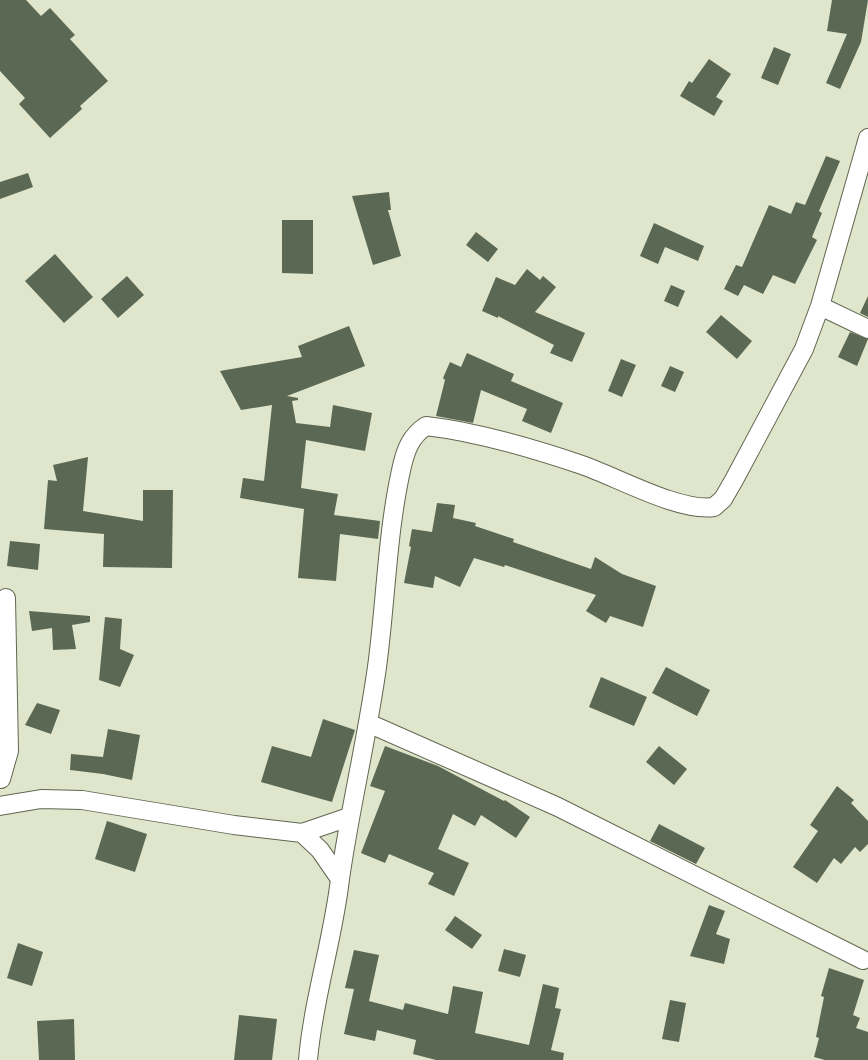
<svg xmlns="http://www.w3.org/2000/svg" width="868" height="1060" viewBox="0 0 868 1060" font-family="Lato,sans-serif">
	<style>
		.building { fill: #5a6854 }
		.lines { fill: none; stroke-linecap: round; stroke-linejoin: round }
		.minor-casing { stroke: #616650; stroke-width: 20 }
		.minor { stroke: #fff; stroke-width: 18 }
	</style>
	<rect width="100%" height="100%" fill="#e0e6cc"/>
	<path class="building" d="M 0,0 L 26,0 L 41,16 L 50,8 L 75,35 L 70,39 L 108,81 L 80,106 L 82,109 L 50,138 L 19,104 L 25,98 L 0,71 Z
		M 832,0 L 868,0 L 861,42 L 840,89 L 826,83 L 847,34 L 827,31 Z
		M 774,47 L 791,54 L 778,85 L 761,78 Z
		M 709,59 L 731,74 L 716,97 L 723,101 L 714,116 L 680,96 L 689,81 L 692,83 Z
		M 826,156 L 840,161 L 819,211 L 822,213 L 812,237 L 817,240 L 795,284 L 773,275 L 763,294 L 744,285 L 738,296 L 724,289 L 736,265 L 742,267 L 769,205 L 791,214 L 796,202 L 805,205 Z
		M 28,173 L 33,187 L 0,199 L 0,182 Z
		M 389,192 L 391,210 L 388,210 L 401,256 L 373,265 L 352,196 Z
		M 282,220 L 313,220 L 313,274 L 282,273 Z
		M 654,223 L 704,246 L 698,261 L 665,247 L 658,264 L 640,256 Z
		M 476,232 L 498,249 L 488,262 L 466,245 Z
		M 55,254 L 93,297 L 64,323 L 25,281 Z
		M 527,269 L 540,280 L 543,276 L 556,287 L 535,312 L 585,333 L 572,362 L 550,353 L 554,345 L 498,316 L 498,318 L 482,311 L 496,277 L 515,285 Z
		M 127,276 L 144,295 L 118,318 L 101,299 Z
		M 671,285 L 685,291 L 678,307 L 664,301 Z
		M 868,296 L 868,317 L 860,313 Z
		M 721,315 L 752,341 L 737,359 L 706,332 Z
		M 349,326 L 365,366 L 287,396 L 298,398 L 298,400 L 292,401 L 296,423 L 330,427 L 333,405 L 372,413 L 365,451 L 306,440 L 301,488 L 338,494 L 334,515 L 380,521 L 378,539 L 340,534 L 336,581 L 298,578 L 304,509 L 240,498 L 243,478 L 264,481 L 272,405 L 241,410 L 220,371 L 302,357 L 298,346 Z
		M 850,332 L 868,339 L 857,366 L 838,357 Z
		M 467,353 L 514,374 L 511,381 L 563,403 L 551,433 L 522,421 L 527,409 L 481,390 L 473,423 L 436,416 L 445,380 L 443,378 L 450,362 L 461,367 Z
		M 621,359 L 636,365 L 622,397 L 608,391 Z
		M 670,366 L 684,372 L 675,392 L 661,386 Z
		M 88,457 L 83,511 L 143,521 L 143,490 L 173,490 L 172,568 L 103,567 L 104,534 L 44,529 L 48,480 L 57,481 L 53,465 Z
		M 437,503 L 455,505 L 453,518 L 476,523 L 475,526 L 514,539 L 513,542 L 591,569 L 595,557 L 622,574 L 656,586 L 643,627 L 610,616 L 606,623 L 586,611 L 596,595 L 505,565 L 504,567 L 474,558 L 460,587 L 435,576 L 433,588 L 404,583 L 411,547 L 409,546 L 412,529 L 432,532 Z
		M 10,541 L 40,544 L 38,570 L 7,566 Z
		M 29,611 L 90,616 L 90,622 L 72,625 L 76,649 L 53,650 L 52,628 L 32,631 Z
		M 105,617 L 122,619 L 120,649 L 134,655 L 120,687 L 99,680 Z
		M 666,667 L 710,690 L 697,716 L 652,693 Z
		M 601,677 L 647,697 L 634,726 L 589,707 Z
		M 37,703 L 60,710 L 51,734 L 25,725 Z
		M 323,719 L 355,730 L 332,802 L 261,782 L 272,746 L 311,757 Z
		M 108,729 L 140,735 L 132,780 L 103,774 L 70,770 L 71,754 L 103,757 Z
		M 385,746 L 438,766 L 504,801 L 505,800 L 530,817 L 516,838 L 481,815 L 475,826 L 453,814 L 438,849 L 469,863 L 454,896 L 428,884 L 434,873 L 389,854 L 385,863 L 361,853 L 385,791 L 370,786 Z
		M 659,746 L 687,769 L 674,785 L 646,762 Z
		M 837,786 L 854,800 L 851,803 L 868,821 L 868,844 L 860,852 L 855,847 L 841,864 L 834,858 L 817,883 L 793,867 L 818,831 L 810,825 Z
		M 107,821 L 147,834 L 135,872 L 95,859 Z
		M 659,824 L 705,848 L 696,864 L 650,841 Z
		M 709,905 L 725,911 L 716,934 L 730,939 L 724,964 L 690,956 Z
		M 455,916 L 482,935 L 472,949 L 445,930 Z
		M 18,943 L 43,952 L 32,986 L 7,978 Z
		M 504,949 L 526,955 L 520,977 L 498,971 Z
		M 354,950 L 379,955 L 369,1001 L 403,1010 L 405,1003 L 448,1014 L 453,986 L 483,992 L 475,1033 L 529,1045 L 543,984 L 559,988 L 555,1008 L 561,1009 L 551,1050 L 564,1053 L 563,1060 L 436,1060 L 413,1054 L 416,1040 L 377,1030 L 375,1041 L 344,1034 L 354,989 L 345,988 Z
		M 829,968 L 864,980 L 853,1015 L 860,1018 L 856,1028 L 868,1032 L 868,1060 L 825,1060 L 814,1057 L 819,1038 L 816,1037 L 824,997 L 821,996 Z
		M 670,1000 L 686,1003 L 679,1042 L 662,1039 Z
		M 239,1015 L 277,1019 L 272,1060 L 234,1060 Z
		M 74,1019 L 75,1060 L 39,1060 L 37,1021 Z"/>
	<g class="lines">
		<defs>
			<path id="minor" d="M 820,306 L 868,329
				M 368,723 L 558,807 L 863,960
				M 1,779 L 9,751 L 6,598
				M 0,806 L 41,799 L 82,800 L 234,825 L 302,833 L 349,817
				M 302,833 L 320,850 L 340,879 C 333,940 313,1000 308,1060
				M 340,879 C 350,808 367,739 377,667 C 386,601 387,531 402,466 C 406,449 411,436 426,426 C 478,432 532,448 582,465 C 617,477 679,512 714,507 L 723,499 L 734,480 L 804,349 L 820,306 L 868,138"/>
		</defs>
		<use href="#minor" class="minor-casing"/>
		<use href="#minor" class="minor"/>
	</g>
</svg>
